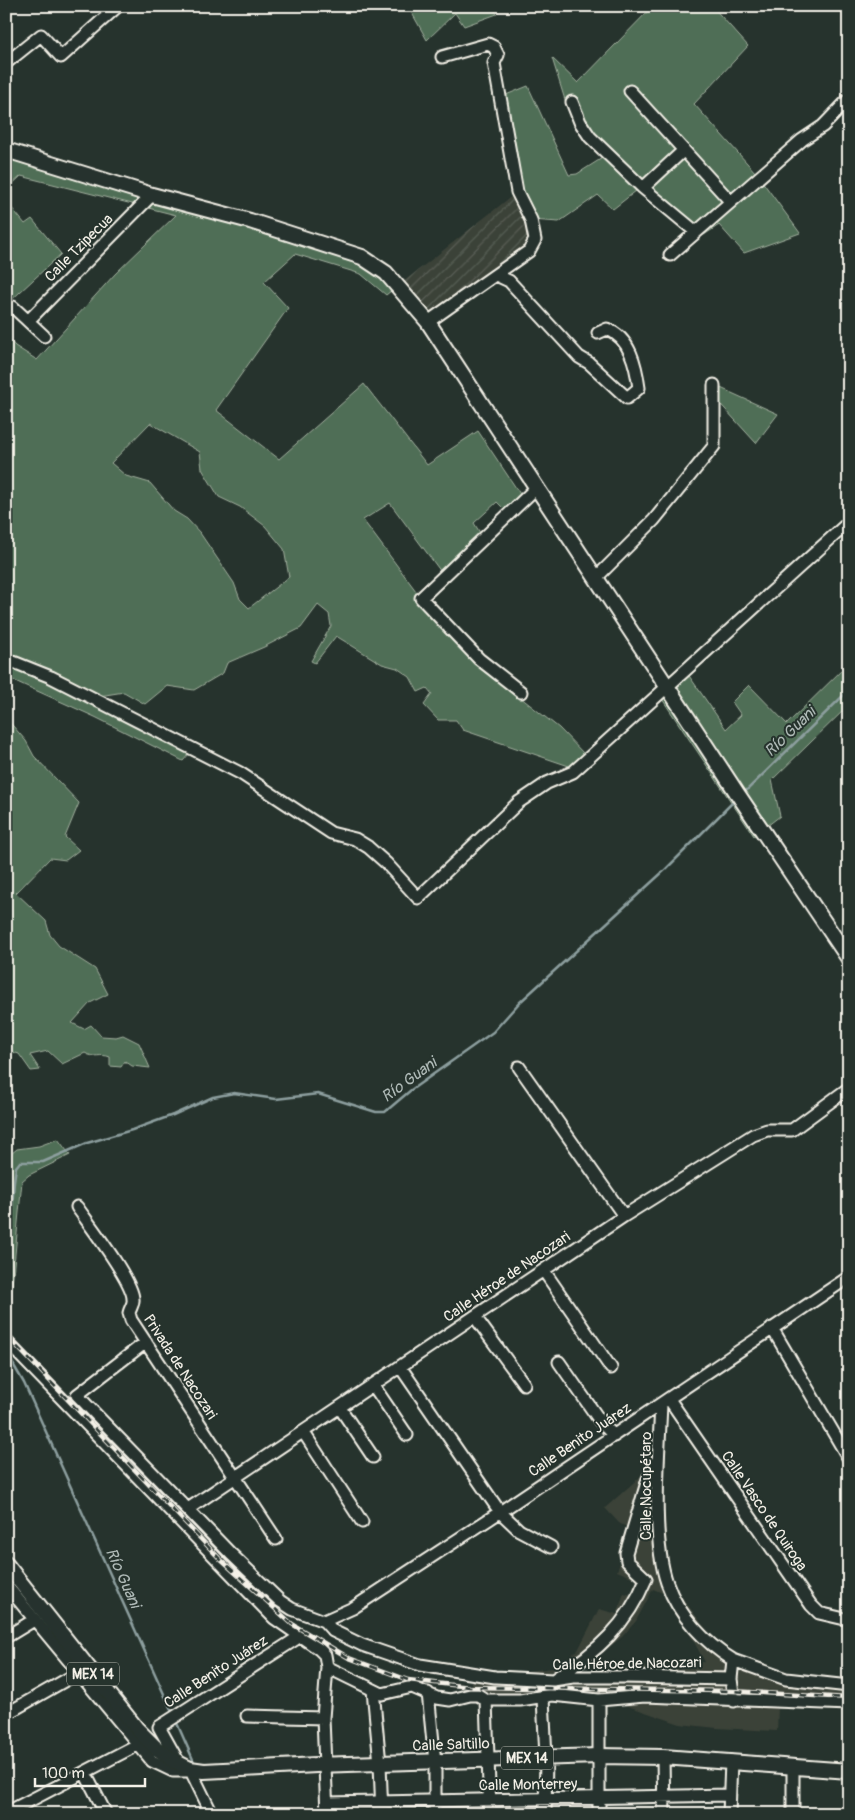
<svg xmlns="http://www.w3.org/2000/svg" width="855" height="1820" viewBox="0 0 855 1820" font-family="Pangolin,sans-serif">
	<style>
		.built { fill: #3b4238; fill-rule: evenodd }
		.industrial { fill: url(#industrial-furrows) }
		.green { fill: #506e56; stroke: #a2b09f; fill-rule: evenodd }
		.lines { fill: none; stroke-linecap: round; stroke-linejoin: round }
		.stream { stroke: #8d9f9f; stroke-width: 2.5 }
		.minor-casing { stroke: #f4f1e8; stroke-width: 15 }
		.major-casing { stroke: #f4f1e8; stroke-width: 18 }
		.minor { stroke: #26332d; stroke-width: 11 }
		.major { stroke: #26332d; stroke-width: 14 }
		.rail-casing { stroke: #f4f1e8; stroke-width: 4.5 }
		.rail { stroke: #26332d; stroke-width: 2.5; stroke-dasharray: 8; stroke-linecap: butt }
		.labels { text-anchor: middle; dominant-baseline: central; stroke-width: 4; stroke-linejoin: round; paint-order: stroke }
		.shield { fill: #26332d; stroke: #b6b8b0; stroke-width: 1 }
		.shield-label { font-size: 14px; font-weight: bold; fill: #f4f1e8 }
		.street-label { font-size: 15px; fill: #f4f1e8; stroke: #26332d }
		.water-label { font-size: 16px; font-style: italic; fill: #afbab7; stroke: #26332d }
	</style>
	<defs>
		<pattern id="industrial-furrows" width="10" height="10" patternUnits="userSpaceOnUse" patternTransform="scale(1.25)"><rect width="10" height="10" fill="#3b4238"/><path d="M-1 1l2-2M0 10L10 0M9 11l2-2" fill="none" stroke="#585e55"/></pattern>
	</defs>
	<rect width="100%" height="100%" fill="#26332d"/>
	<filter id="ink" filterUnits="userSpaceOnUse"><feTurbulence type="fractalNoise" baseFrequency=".02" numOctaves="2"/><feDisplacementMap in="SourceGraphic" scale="10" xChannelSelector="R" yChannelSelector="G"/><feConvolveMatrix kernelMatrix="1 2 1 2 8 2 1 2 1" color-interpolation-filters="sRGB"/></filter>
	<g filter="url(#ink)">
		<path class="built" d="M 658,1417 L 670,1582 L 715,1641 L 765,1669 L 849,1690 L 849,1709 L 778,1706 L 777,1731 L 717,1728 L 680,1724 L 622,1704 L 492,1697 L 471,1691 L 471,1670 L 510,1673 L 553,1668 L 578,1650 L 599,1609 L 617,1614 L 624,1593 L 635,1596 L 639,1580 L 617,1571 L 632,1530 L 619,1523 L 605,1508 L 641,1476 ZM 653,1589 L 668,1595 L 705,1662 L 577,1672 L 622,1637 L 636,1621 Z"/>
		<path class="industrial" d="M 517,192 L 535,240 L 428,322 L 398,286 Z"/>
		<path class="green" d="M 408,6 L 493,6 L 497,14 L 464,26 L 455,13 L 427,40 Z
			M 653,6 L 712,6 L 748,46 L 694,104 L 756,173 L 800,233 L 744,253 L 719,225 L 704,235 L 641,187 L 613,209 L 598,195 L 559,222 L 531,220 L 517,192 L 501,97 L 528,86 L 569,175 L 577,174 L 607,155 L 574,120 L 565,100 L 552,58 L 578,83 Z
			M 6,150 L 333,247 L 397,286 L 386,295 L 361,274 L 295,254 L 264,282 L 288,308 L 216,410 L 279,459 L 364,384 L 427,465 L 478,431 L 524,500 L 508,513 L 497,502 L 474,523 L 485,541 L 447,580 L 390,503 L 363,520 L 425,603 L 481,666 L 559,728 L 587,757 L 573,772 L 569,766 L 463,730 L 456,720 L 438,720 L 424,705 L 432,694 L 427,688 L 418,692 L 410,677 L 397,668 L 382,664 L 336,636 L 315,663 L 311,661 L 331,626 L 329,614 L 318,605 L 301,628 L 264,647 L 227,663 L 223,673 L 194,690 L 167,686 L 145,704 L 124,692 L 99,696 L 195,747 L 183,761 L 95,717 L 6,677 L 6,336 L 15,346 L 37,360 L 115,274 L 176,215 L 21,176 L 6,190 ZM 150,423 L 200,452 L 202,469 L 219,497 L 240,507 L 265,526 L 284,549 L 289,577 L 249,608 L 240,599 L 234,583 L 200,533 L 187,519 L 174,511 L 150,483 L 126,476 L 111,463 Z
			M 6,201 L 25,224 L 32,219 L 61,254 L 6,305 Z
			M 714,385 L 778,414 L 756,443 L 715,398 Z
			M 849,663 L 849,705 L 772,780 L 780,816 L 754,836 L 658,693 L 685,670 L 726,729 L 741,715 L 732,702 L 749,685 L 787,724 Z
			M 6,718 L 26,741 L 34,756 L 79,803 L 65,837 L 79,850 L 66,860 L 50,858 L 16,893 L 46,921 L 50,935 L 59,946 L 95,969 L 108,994 L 90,1003 L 72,1023 L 84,1029 L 91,1025 L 101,1036 L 116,1037 L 123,1035 L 139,1043 L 150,1068 L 132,1066 L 125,1061 L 121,1067 L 110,1066 L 110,1057 C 101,1053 94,1059 85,1053 L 62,1064 L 48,1051 L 30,1055 L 40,1070 L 31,1071 L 19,1054 L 6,1050 Z
			M 58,1139 L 70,1155 L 29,1175 L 22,1181 L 6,1349 L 6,1158 L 17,1149 L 39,1146 Z"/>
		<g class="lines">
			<path class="stream" d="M 747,790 L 849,690
				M 6,1292 L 14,1181 L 16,1167 L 20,1162 L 43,1162 L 87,1143 L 132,1130 L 173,1115 L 213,1097 L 234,1093 L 276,1099 L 318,1094 L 376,1112 L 385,1112 L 411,1090 L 493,1032 L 519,1003 L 665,870 L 734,801
				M 6,1352 L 24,1383 L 173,1714
				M 176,1721 L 195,1764"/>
			<defs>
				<path id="minor" d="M 6,63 L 41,35 L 61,57 L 118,6
					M 630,91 L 730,201
					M 572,102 L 580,122 L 590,137 L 643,188 L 696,232
					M 643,188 L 684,150
					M 670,255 L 802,140 L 823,126 L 849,99
					M 496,275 L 509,281 L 579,357 L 589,363 L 627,398 L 639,388 C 636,365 630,338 607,329 L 598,333
					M 13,307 L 44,336
					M 28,321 L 152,195
					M 428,322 L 529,251 L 535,240 L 531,220 L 517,192 L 494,63 L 498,55 L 494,47 L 488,44 L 442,57
					M 596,578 L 654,520 L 714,446 L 714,385
					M 6,659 L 51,677 L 240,773 L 331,833 L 355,839 L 368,847 L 386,863 L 418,898 L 519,802 L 547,783 L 573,772 L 849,522
					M 521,692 L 479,659 L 421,598 L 536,488
					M 519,1067 L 624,1216
					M 77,1207 C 89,1224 133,1281 133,1299 C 134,1304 130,1308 129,1313 L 131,1320 L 276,1539
					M 544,1271 L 611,1368
					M 475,1317 L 524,1384
					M 772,1328 L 849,1459
					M 6,1341 L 274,1618 L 319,1649 L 325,1655 L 327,1667 L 323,1718 L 327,1814
					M 146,1342 L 77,1395 L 231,1554 L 280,1601 L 292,1609 L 324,1621 L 333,1631 L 362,1645 L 420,1665 L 495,1677 L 553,1680 L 573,1677 L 624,1677 L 731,1679
					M 559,1362 L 600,1421 L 614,1436
					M 401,1368 L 500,1512 L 519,1530 L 551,1547
					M 373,1385 L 407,1435
					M 669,1399 L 811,1605 L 819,1613 L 849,1620
					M 661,1404 C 659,1454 651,1537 667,1583 C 678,1615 705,1643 733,1660 L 731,1679 L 734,1701
					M 340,1408 L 373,1457
					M 304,1433 L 362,1522
					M 188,1509 L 624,1216 L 753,1135 L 767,1130 L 792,1130 L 849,1088
					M 646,1579 L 627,1561 L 626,1553 L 648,1479 L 658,1459
					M 6,1585 L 152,1761 L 173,1771 L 190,1771
					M 324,1621 L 353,1608 L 500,1512 L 849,1277
					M 6,1637 L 34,1620
					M 733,1660 L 786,1679 L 849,1686
					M 327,1667 L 382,1694 L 412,1687 L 437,1698 L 450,1700 L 470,1695 L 478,1695 L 486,1700 L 520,1700 L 552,1695 L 599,1700 L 645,1696 L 849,1704
					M 556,1678 C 597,1652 627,1625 646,1579
					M 373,1690 L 380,1764 L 382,1814
					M 428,1693 L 435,1762 L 435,1814
					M 543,1698 L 546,1757 L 545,1814
					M 486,1700 L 490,1814
					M 599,1700 L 599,1814
					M 6,1714 L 78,1673
					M 247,1716 L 323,1718
					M 663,1757 L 664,1814
					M 179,1763 L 159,1727 L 299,1637
					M 793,1766 L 793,1814
					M 190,1769 L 212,1814
					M 85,1773 L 106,1814
					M 327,1803 L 729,1795
					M 6,1813 L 137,1745
					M 729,1814 L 731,1761"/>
				<path id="major" d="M 6,150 L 152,195 L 250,221 L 362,257 L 386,273 L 428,322 L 737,793 L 849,959
					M 6,1564 L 137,1729 L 155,1747 L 174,1761 L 190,1769 L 204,1771 L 316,1765 L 599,1756 L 663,1757 L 849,1771"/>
			</defs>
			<use href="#minor" class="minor-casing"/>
			<use href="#major" class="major-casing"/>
			<use href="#minor" class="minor"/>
			<use href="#major" class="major"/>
			<defs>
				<path id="rail" d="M 6,1335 L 220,1559 L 292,1624 L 349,1658 L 408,1680 L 470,1687 L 733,1691 L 849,1698"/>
			</defs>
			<use href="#rail" class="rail-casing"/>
			<use href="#rail" class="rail"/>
		</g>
	</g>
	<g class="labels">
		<g class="shield">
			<rect x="67" y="1662.5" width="52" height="23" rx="4"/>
			<rect x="501" y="1746.5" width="52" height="23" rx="4"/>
		</g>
		<g class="shield-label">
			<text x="93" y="1674">MEX 14</text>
			<text x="527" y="1758">MEX 14</text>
		</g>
		<g class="street-label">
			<text transform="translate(79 248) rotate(-45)">Calle Tzipecua</text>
			<text transform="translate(507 1277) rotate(-34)">Calle Héroe de Nacozari</text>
			<text transform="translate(180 1367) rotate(57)">Privada de Nacozari</text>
			<text transform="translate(580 1440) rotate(-34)">Calle Benito Juárez</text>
			<text transform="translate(646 1486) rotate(-90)">Calle Nocupétaro</text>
			<text transform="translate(764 1511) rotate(56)">Calle Vasco de Quiroga</text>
			<text transform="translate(627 1664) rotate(-1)">Calle Héroe de Nacozari</text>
			<text transform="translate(216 1672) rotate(-33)">Calle Benito Juárez</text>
			<text transform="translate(451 1745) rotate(-2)">Calle Saltillo</text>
			<text transform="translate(528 1785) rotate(-1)">Calle Monterrey</text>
		</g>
		<g class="water-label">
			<text transform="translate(790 732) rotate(-44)">Río Guani</text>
			<text transform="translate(409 1080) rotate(-36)">Río Guani</text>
			<text transform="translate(123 1578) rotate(66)">Río Guani</text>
		</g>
	</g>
	<rect width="855" height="1820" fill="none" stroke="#26332d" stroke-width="25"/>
	<rect x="12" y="12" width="830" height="1795" fill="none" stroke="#f4f1e8" stroke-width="2" filter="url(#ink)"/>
	<path d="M35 1778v8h110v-8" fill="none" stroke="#f4f1e8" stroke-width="2.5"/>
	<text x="42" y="1778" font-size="15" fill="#f4f1e8" stroke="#26332d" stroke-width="4" paint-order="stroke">100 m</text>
</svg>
